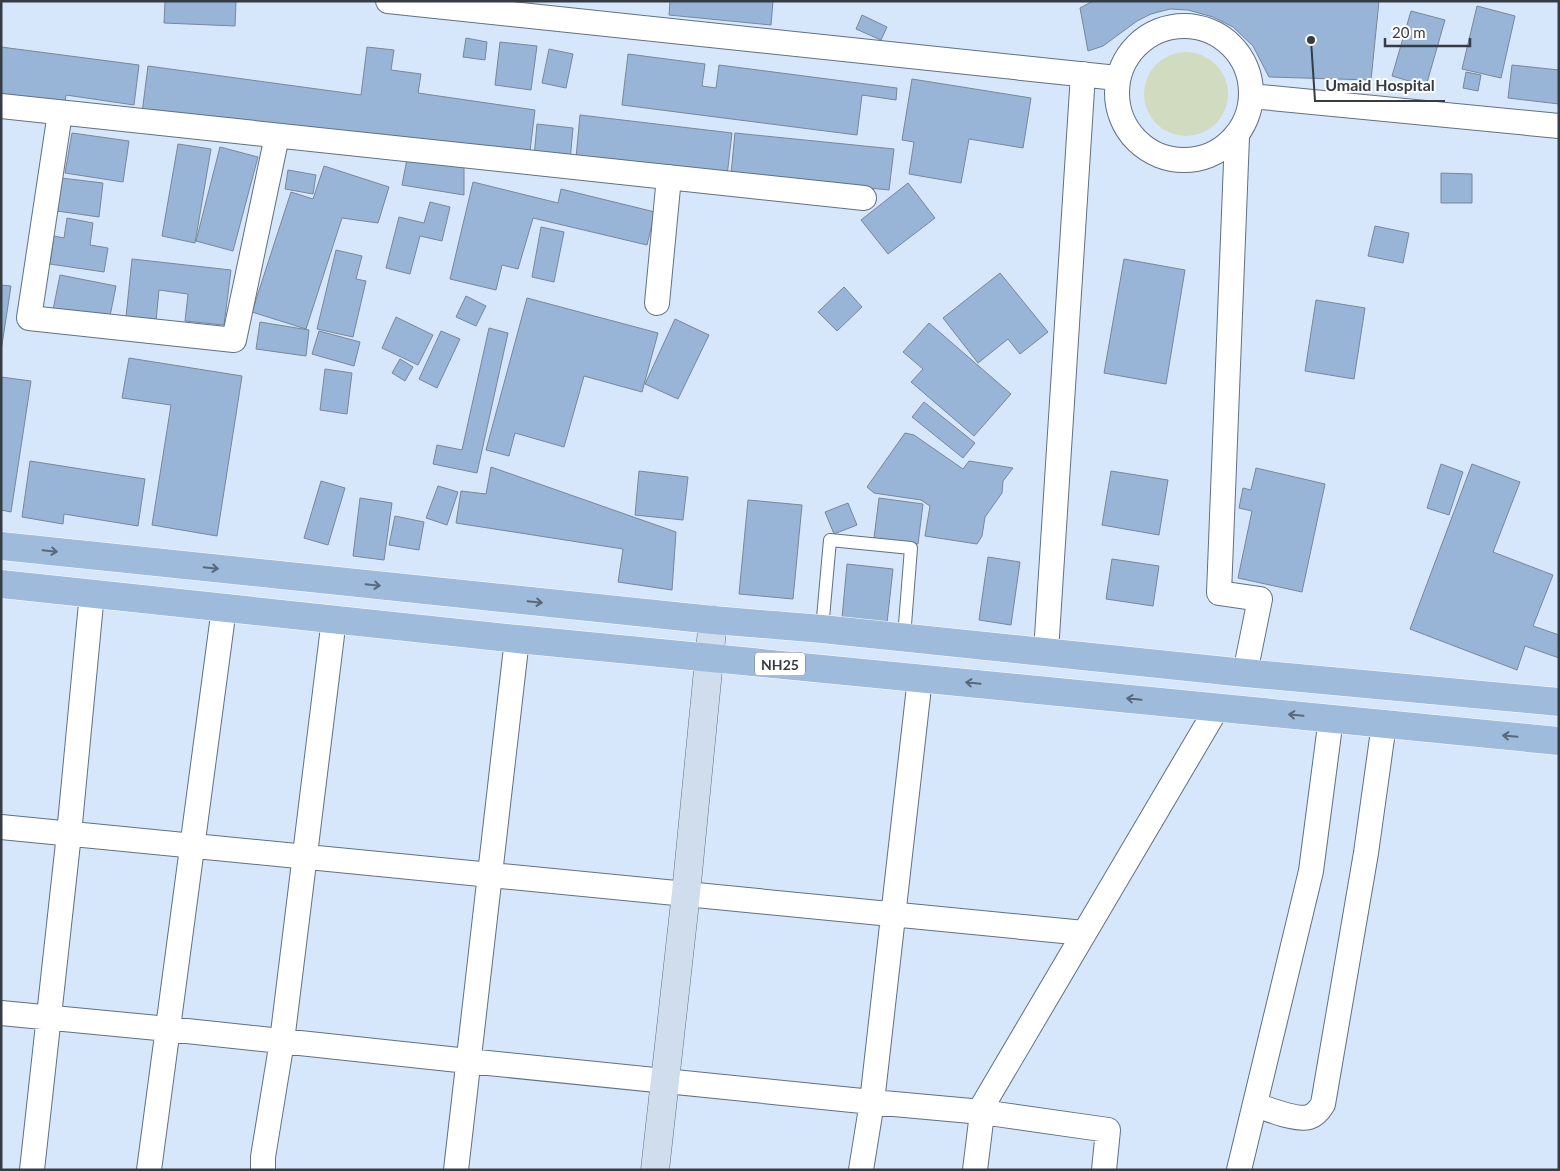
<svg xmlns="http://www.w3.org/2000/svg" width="1560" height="1171" viewBox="0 0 1560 1171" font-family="Lato,sans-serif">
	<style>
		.green { fill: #d1dbc0 }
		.building { fill: #98b5d7; stroke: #788799 }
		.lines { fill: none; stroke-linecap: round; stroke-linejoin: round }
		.lane-casing { stroke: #617082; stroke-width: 14 }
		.street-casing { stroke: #617082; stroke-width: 26 }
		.secondary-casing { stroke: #617082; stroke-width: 29 }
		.primary-casing { stroke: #fff; stroke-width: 29 }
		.lane { stroke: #fff; stroke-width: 12 }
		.street { stroke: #fff; stroke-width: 24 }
		.secondary { stroke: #cfdded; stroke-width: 28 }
		.primary { stroke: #9ebbdb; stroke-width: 28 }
		.oneway { stroke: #5a6879 }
		.labels { text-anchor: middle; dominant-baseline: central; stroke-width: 4; stroke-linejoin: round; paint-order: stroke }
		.shield { fill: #fff; stroke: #72767c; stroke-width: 1 }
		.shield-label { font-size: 14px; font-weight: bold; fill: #353c44 }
		.leader { fill: none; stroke: #353c44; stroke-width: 2 }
		.callout-dot { fill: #353c44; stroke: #fff; stroke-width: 2 }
		.callout-label { font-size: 16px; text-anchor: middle; font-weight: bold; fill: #353c44; stroke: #fff; stroke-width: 4; stroke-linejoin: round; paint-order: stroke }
	</style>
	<rect width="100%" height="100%" fill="#d6e7fb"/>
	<path class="green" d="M1144 94a42 42 0 1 1 84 0a42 42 0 1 1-84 0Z"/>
	<path class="building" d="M 165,1 L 236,1 L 235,26 L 164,23 Z
		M 670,1 L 773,1 L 771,25 L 669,15 Z
		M 1093,1 L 1379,1 L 1371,80 L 1269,77 L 1253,46 L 1233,27 L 1213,17 L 1188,10 L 1170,9 L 1151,14 L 1137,21 L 1103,46 L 1088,51 L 1080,8 Z
		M 1477,6 L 1515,16 L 1501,78 L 1462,69 Z
		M 1411,11 L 1445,20 L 1426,86 L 1392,76 Z
		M 862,15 L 887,27 L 881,40 L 856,29 Z
		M 466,38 L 487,42 L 485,60 L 463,57 Z
		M 500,42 L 537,46 L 531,90 L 495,85 Z
		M 1,47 L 139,65 L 134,105 L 66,95 L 64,110 L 1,101 Z
		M 367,47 L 394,50 L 391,70 L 421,74 L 418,93 L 535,110 L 529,159 L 142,113 L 148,66 L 361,95 Z
		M 549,49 L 573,54 L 566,88 L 542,83 Z
		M 628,54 L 705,64 L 702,86 L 716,88 L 719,65 L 897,88 L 896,100 L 862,95 L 857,135 L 622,105 Z
		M 1512,65 L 1559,70 L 1559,104 L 1508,98 Z
		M 1466,72 L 1481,75 L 1478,91 L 1463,88 Z
		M 912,79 L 1031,98 L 1023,148 L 969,139 L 961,183 L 909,174 L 914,142 L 902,140 Z
		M 580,115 L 732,133 L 727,176 L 576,158 Z
		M 537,124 L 573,128 L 570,161 L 534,157 Z
		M 72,133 L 129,141 L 123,182 L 65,173 Z
		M 735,133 L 894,149 L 889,190 L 731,174 Z
		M 178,144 L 211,149 L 195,243 L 162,236 Z
		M 220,147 L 258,157 L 233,251 L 196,241 Z
		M 408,154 L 464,166 L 464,195 L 402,185 Z
		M 324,166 L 389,187 L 378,223 L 342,218 L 306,329 L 252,312 L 291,192 L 313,199 Z
		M 288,170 L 316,175 L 313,194 L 285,189 Z
		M 1441,173 L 1472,174 L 1472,203 L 1441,203 Z
		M 61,178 L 103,183 L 99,217 L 57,211 Z
		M 473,182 L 558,203 L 561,189 L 655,212 L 647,245 L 533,218 L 518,269 L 502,265 L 496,290 L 450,279 Z
		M 908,183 L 935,218 L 888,254 L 861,220 Z
		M 430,202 L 450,207 L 442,241 L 420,236 L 410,274 L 386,268 L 399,217 L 424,223 Z
		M 67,218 L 93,223 L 90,245 L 108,248 L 104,272 L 50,264 L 54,236 L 64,238 Z
		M 1375,226 L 1409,233 L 1403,263 L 1368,256 Z
		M 541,227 L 564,232 L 554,282 L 532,277 Z
		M 336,250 L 362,256 L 356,279 L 366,281 L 353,337 L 317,329 Z
		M 132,259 L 231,270 L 224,325 L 185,321 L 188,294 L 159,290 L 156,321 L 126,317 Z
		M 1124,259 L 1185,270 L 1166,384 L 1104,373 Z
		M 1000,273 L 1048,332 L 1020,354 L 1008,339 L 978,363 L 943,318 Z
		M 60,275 L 116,286 L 109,321 L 53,310 Z
		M 1,285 L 11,286 L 1,351 Z
		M 844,287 L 862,307 L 837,331 L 818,312 Z
		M 466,296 L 486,306 L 476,326 L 456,317 Z
		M 527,298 L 658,333 L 642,392 L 584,376 L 564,447 L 515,433 L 509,456 L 486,450 Z
		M 1316,300 L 1365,308 L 1354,379 L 1305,371 Z
		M 396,317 L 433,335 L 418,365 L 382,348 Z
		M 675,319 L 709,335 L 678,399 L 645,384 Z
		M 260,322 L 309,330 L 306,356 L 256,349 Z
		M 929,323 L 1011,394 L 974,436 L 911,382 L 923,369 L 903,352 Z
		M 489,328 L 508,333 L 477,473 L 433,464 L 437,445 L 462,450 Z
		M 319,331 L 360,342 L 354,366 L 312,354 Z
		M 441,331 L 460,339 L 437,388 L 419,379 Z
		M 129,358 L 242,376 L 217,536 L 152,525 L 171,405 L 122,398 Z
		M 400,359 L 413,367 L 405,381 L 392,373 Z
		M 325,369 L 352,373 L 347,414 L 320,410 Z
		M 1,377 L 31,381 L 11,512 L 1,510 Z
		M 924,402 L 975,443 L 963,458 L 912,417 Z
		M 905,433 L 914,435 L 963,469 L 969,461 L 1013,468 L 1003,481 L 1002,493 L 985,517 L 982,536 L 977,544 L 925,536 L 930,506 L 921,500 L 874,493 L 867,487 Z
		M 30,461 L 145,479 L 138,526 L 64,514 L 63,524 L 22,517 Z
		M 1441,464 L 1463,472 L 1449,515 L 1427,508 Z
		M 1472,464 L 1520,482 L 1493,552 L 1553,575 L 1533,626 L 1559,635 L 1559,658 L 1525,646 L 1517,670 L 1410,629 Z
		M 491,467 L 676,532 L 672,590 L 618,582 L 623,549 L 456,523 L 461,491 L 486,494 Z
		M 1256,468 L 1325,484 L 1302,592 L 1238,578 L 1252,511 L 1239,508 L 1243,488 L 1251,490 Z
		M 639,471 L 688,477 L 683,520 L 635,515 Z
		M 1111,471 L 1168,480 L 1159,535 L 1102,525 Z
		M 321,481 L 345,488 L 328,545 L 304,538 Z
		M 438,486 L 458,492 L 447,525 L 426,518 Z
		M 360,498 L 392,503 L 384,560 L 353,556 Z
		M 879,498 L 923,504 L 918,544 L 874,538 Z
		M 748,500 L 802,505 L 793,599 L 739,594 Z
		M 848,503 L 857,525 L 834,534 L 825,512 Z
		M 395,516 L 424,522 L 419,550 L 389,545 Z
		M 988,557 L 1020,562 L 1011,625 L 979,620 Z
		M 1112,559 L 1159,566 L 1153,606 L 1106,599 Z
		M 847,564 L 893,569 L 887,623 L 842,618 Z"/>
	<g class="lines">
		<defs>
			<path id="lane" d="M 822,629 L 830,540 L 911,548 L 904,637"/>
			<path id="street" d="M 388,1 L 1117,78
				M1117 93a67 67 0 1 1 134 0a67 67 0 1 1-134 0Z
				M 1251,96 L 1559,126
				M 1,106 L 864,198
				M 60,113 L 29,318 L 234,340 L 277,136
				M 1237,137 L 1219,593 L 1260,599 L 1245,673
				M 657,303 L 669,177
				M 1046,652 L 1083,74
				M 920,678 L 872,1102 L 982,1112 L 1108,1130 L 1104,1170
				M 1,827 L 1084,933
				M 1,1013 L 168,1029 L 468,1061 L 872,1102 L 861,1170
				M 1255,1105 C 1269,1109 1296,1121 1309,1117 C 1316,1115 1320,1109 1323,1104 L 1366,853 L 1384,724
				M 32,1170 L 69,834 L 92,593
				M 149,1170 L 224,608
				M 263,1170 L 263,1157 L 282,1041 L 334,619
				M 456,1170 L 517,639
				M 975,1170 L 983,1105 L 1217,708
				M 1239,1170 L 1311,871 L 1331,718"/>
			<path id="secondary" d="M 655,1170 L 686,893 L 713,620"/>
			<path id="primary" d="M 1,546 L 713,620 L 822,629 L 1245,673 L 1559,702
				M 1,584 L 517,639 L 1559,741"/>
		</defs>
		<use href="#lane" class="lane-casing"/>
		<use href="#street" class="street-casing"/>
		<use href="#secondary" class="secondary-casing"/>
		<use href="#primary" class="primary-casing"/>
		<use href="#lane" class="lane"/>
		<use href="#street" class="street"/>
		<use href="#secondary" class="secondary"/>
		<use href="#primary" class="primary"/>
	</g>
	<defs><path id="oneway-shaft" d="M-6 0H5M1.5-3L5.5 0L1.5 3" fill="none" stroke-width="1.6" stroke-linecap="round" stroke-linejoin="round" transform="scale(1.25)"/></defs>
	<g class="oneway">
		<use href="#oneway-shaft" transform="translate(50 551) rotate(6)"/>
		<use href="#oneway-shaft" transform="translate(211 568) rotate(6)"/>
		<use href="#oneway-shaft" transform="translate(373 585) rotate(6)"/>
		<use href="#oneway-shaft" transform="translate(535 602) rotate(6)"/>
		<use href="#oneway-shaft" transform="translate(973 683) rotate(-174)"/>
		<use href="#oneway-shaft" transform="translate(1134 699) rotate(-174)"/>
		<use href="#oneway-shaft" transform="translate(1296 715) rotate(-175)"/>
		<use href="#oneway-shaft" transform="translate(1510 736) rotate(-175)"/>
	</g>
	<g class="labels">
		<rect class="shield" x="755" y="652.5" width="50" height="23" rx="4"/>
		<g class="shield-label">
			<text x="780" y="664">NH25</text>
		</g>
	</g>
	<path class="leader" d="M1311 40L1315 101H1445"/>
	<circle class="callout-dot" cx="1311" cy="40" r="5"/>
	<g class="callout-label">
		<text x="1380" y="91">Umaid Hospital</text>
	</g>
	<rect width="1560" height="1171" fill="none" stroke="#353c44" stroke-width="5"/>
	<path d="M1385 38v8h85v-8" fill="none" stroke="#353c44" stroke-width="2.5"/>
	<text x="1392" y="38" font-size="15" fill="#353c44" stroke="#ffffff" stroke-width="4" paint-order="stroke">20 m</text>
</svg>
